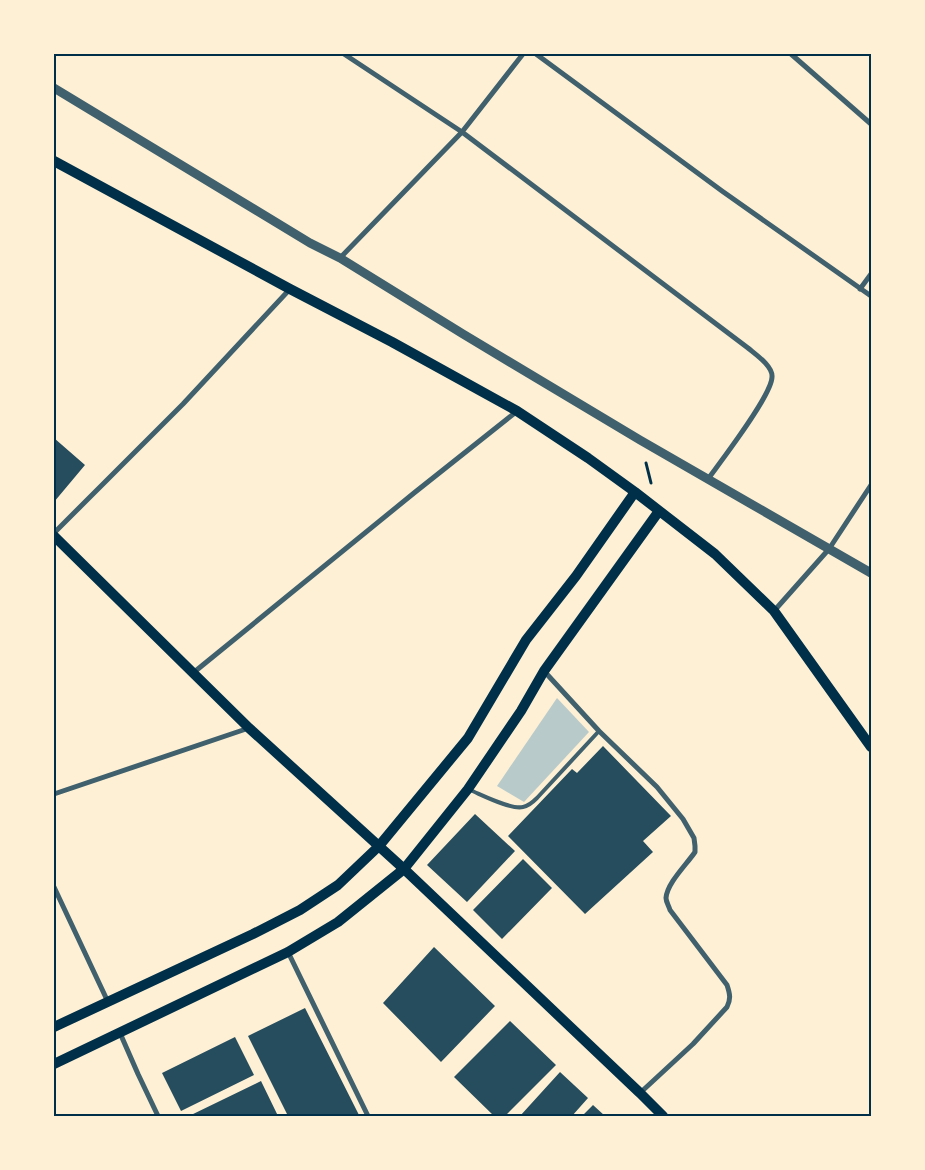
<svg xmlns="http://www.w3.org/2000/svg" width="925" height="1170" viewBox="0 0 925 1170" font-family="'Alegreya Sans',sans-serif">
	<style>
		.green { fill: #b9caca }
		.building { fill: #264d5e }
		.lines { fill: none; stroke-linecap: round; stroke-linejoin: round }
		.path { stroke: #003049; stroke-width: 3 }
		.service { stroke: #3f606c; stroke-width: 4 }
		.minor { stroke: #3f606c; stroke-width: 5 }
		.tertiary { stroke: #3f606c; stroke-width: 9 }
		.secondary { stroke: #003049; stroke-width: 10 }
		.neatline { fill: none; stroke: #003049; stroke-width: 2 }
	</style>
	<rect width="100%" height="100%" fill="#fdf0d5"/>
	<path class="green" d="M 557,698 L 589,732 L 524,802 L 497,786 Z"/>
	<path class="building" d="M 54,438 L 85,465 L 54,502 Z
		M 603,746 L 671,816 L 643,841 L 653,852 L 585,914 L 508,836 L 572,769 L 577,773 Z
		M 475,814 L 515,851 L 467,902 L 427,865 Z
		M 523,859 L 552,888 L 502,939 L 473,910 Z
		M 434,947 L 495,1006 L 441,1062 L 383,1003 Z
		M 305,1008 L 359,1115 L 357,1116 L 288,1116 L 248,1036 Z
		M 510,1021 L 556,1065 L 505,1116 L 494,1116 L 454,1077 Z
		M 235,1037 L 254,1075 L 181,1111 L 162,1073 Z
		M 560,1072 L 588,1098 L 572,1116 L 520,1116 Z
		M 261,1081 L 278,1116 L 189,1116 Z
		M 593,1105 L 605,1116 L 582,1116 Z"/>
	<g class="lines">
		<path class="path" d="M 646,463 L 651,483"/>
		<path class="service" d="M 470,790 C 482,795 511,810 523,807 C 529,806 533,802 537,798 L 599,731"/>
		<path class="minor" d="M 344,54 L 462,132 L 748,348 C 755,354 773,366 772,377 C 772,395 721,461 708,479
			M 536,54 L 722,191 L 871,296
			M 791,54 L 871,124
			M 340,258 L 462,132 L 523,54
			M 860,289 L 871,274
			M 54,533 L 183,404 L 290,289
			M 774,611 L 829,549 L 871,485
			M 544,671 L 599,731 L 657,787 L 683,819 L 694,838 L 695,846 L 695,852 C 687,864 667,883 666,898 C 666,902 669,906 670,910 L 727,985 C 730,994 731,999 727,1007 L 693,1044 L 640,1093
			M 193,673 L 414,493 L 516,412
			M 54,794 L 249,728
			M 54,887 L 108,1002
			M 288,952 L 368,1116
			M 120,1033 L 138,1074 L 158,1116"/>
		<path class="tertiary" d="M 54,88 L 310,243 L 340,258 L 463,334 L 640,440 L 871,573"/>
		<path class="secondary" d="M 54,161 L 290,289 L 392,342 L 517,411 L 588,458 L 635,492 L 715,554 L 774,611 L 871,747
			M 54,536 L 249,728 L 404,869 L 640,1093 L 663,1116
			M 54,1027 L 253,934 L 300,910 L 338,885 L 379,846 L 468,738 L 526,640 L 576,576 L 635,492
			M 54,1064 L 288,952 L 338,922 L 404,869 L 468,789 L 521,711 L 544,671 L 659,511"/>
	</g>
	<rect width="925" height="1170" fill="none" stroke="#fdf0d5" stroke-width="110"/>
	<rect x="55" y="55" width="815" height="1060" class="neatline"/>
</svg>
